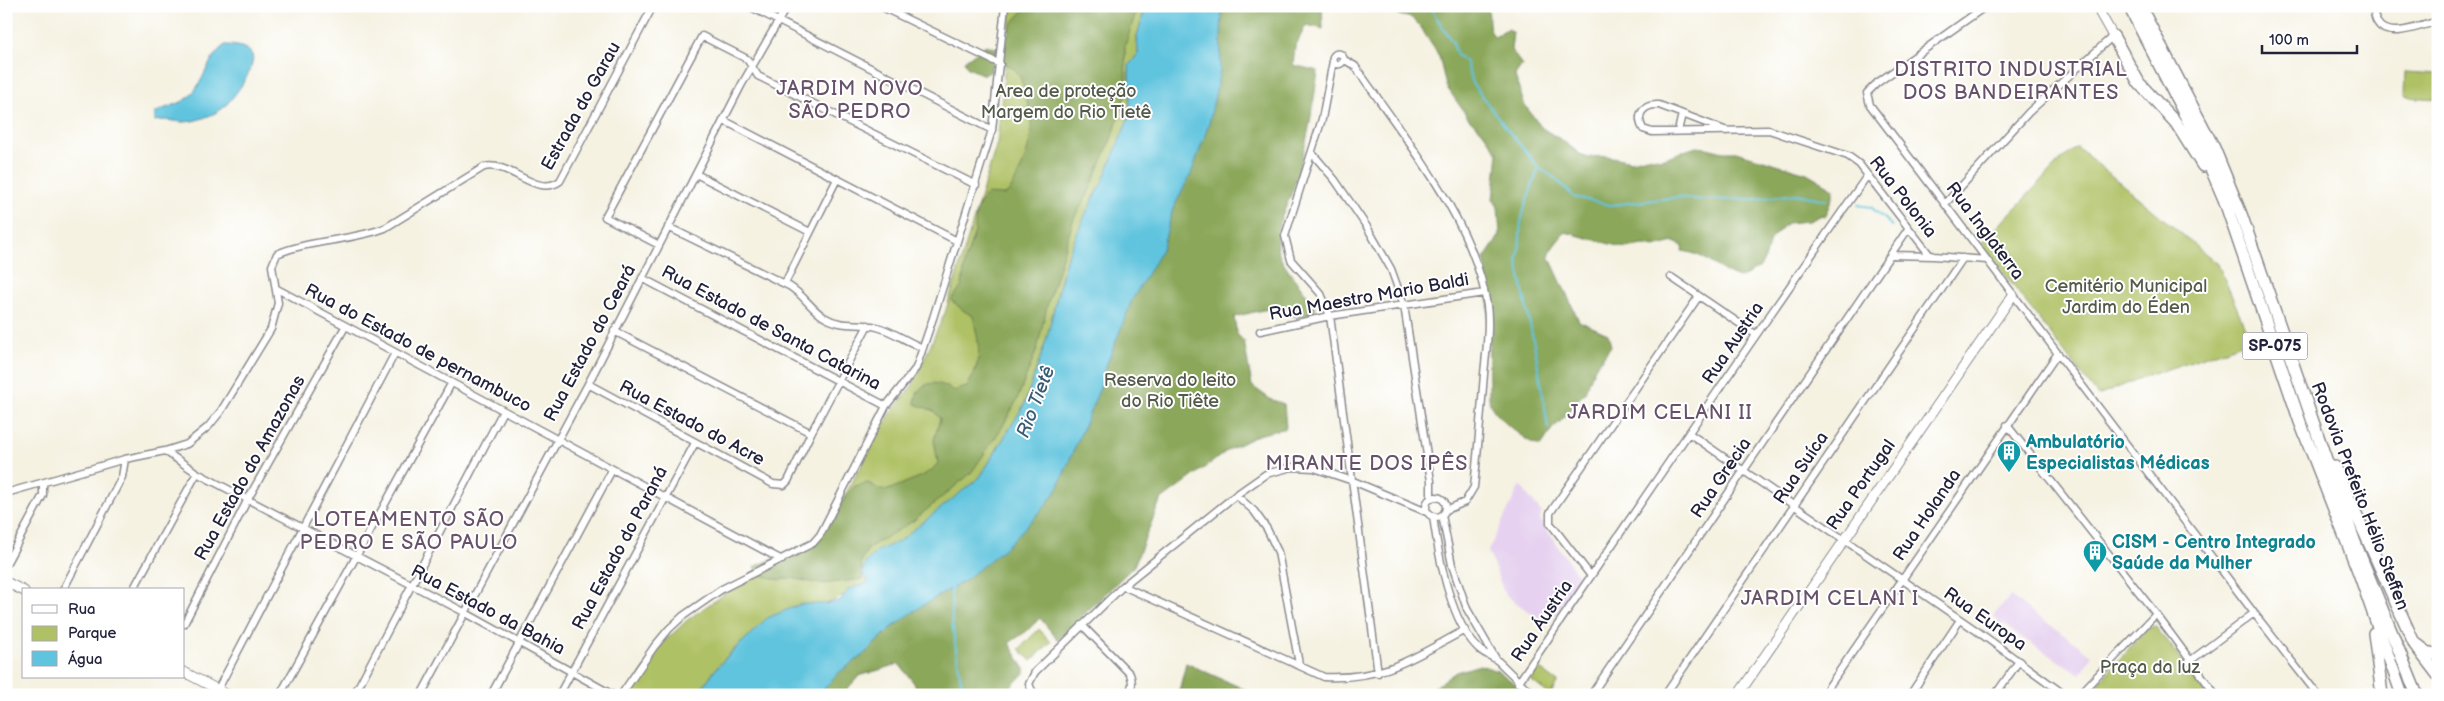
<svg xmlns="http://www.w3.org/2000/svg" width="2444" height="701" viewBox="0 0 2444 701" font-family="'Balsamiq Sans',sans-serif">
	<style>
		.built { fill: #e6d2f0 }
		.green { fill: #afc165; stroke: #687250 }
		.forest { fill: #8ba75a; stroke: #56644a }
		.water { fill: #60c4de; stroke: #41738c }
		.lines { fill: none; stroke-linecap: round; stroke-linejoin: round }
		.stream { stroke: #60c4de; stroke-width: 2 }
		.street-casing { stroke: #8c8a8e; stroke-width: 9 }
		.secondary-casing { stroke: #8c8a8e; stroke-width: 11 }
		.highway-casing { stroke: #8c8a8e; stroke-width: 14 }
		.street { stroke: #fff; stroke-width: 6 }
		.secondary { stroke: #fff; stroke-width: 9 }
		.highway { stroke: #fff; stroke-width: 11 }
		.labels { text-anchor: middle; dominant-baseline: central; stroke-width: 4; stroke-linejoin: round; paint-order: stroke }
		.shield { fill: #fff; stroke: #646476; stroke-width: 1 }
		.shield-label { font-size: 16px; font-weight: bold; fill: #22223b }
		.park-label { font-size: 18px; fill: #535a4a; stroke: #fff }
		.street-label { font-size: 18px; fill: #22223b; stroke: #fff }
		.culture-label { font-size: 18px; font-weight: bold; fill: #0d838f; stroke: #fff; text-anchor: start }
		.water-label { font-size: 19px; font-style: italic; fill: #385b74; stroke: #fff }
		.quarter-label { font-size: 20px; letter-spacing: 1px; fill: #67526a; stroke: #fff }
	</style>
	<rect width="100%" height="100%" fill="#fff"/>
	<filter id="ink" filterUnits="userSpaceOnUse"><feTurbulence type="fractalNoise" baseFrequency=".02" numOctaves="2"/><feDisplacementMap in="SourceGraphic" scale="10" xChannelSelector="R" yChannelSelector="G"/><feConvolveMatrix kernelMatrix="1 2 1 2 8 2 1 2 1" color-interpolation-filters="sRGB"/></filter>
	<filter id="wash" filterUnits="userSpaceOnUse"><feTurbulence type="fractalNoise" baseFrequency=".0096" numOctaves="4" result="noise"/><feDisplacementMap in="SourceGraphic" scale="20" xChannelSelector="R" yChannelSelector="G"/><feGaussianBlur stdDeviation="1.12" result="paint"/><feColorMatrix in="noise" values="0 0 0 0 0 0 0 0 0 0 0 0 0 0 0 0 0 1.4 0 .05"/><feComposite in="paint" operator="in"/></filter>
	<g filter="url(#wash)">
		<rect width="100%" height="100%" fill="#f5f2e2"/>
		<path class="built" d="M 1520,485 L 1541,512 L 1540,520 L 1580,578 L 1548,625 L 1505,595 L 1488,551 Z
			M 2010,596 L 2092,655 L 2080,674 L 2016,634 L 2003,623 L 2000,628 L 1995,624 L 1998,620 L 1993,616 Z"/>
		<path class="green" d="M 1011,6 L 1146,6 L 1137,36 L 1138,54 L 1128,73 L 1130,115 L 1102,183 L 1086,213 L 1066,260 L 1046,341 L 1024,405 L 980,477 L 862,573 L 869,583 C 830,605 787,617 749,638 C 727,651 711,676 696,695 L 627,695 L 658,648 L 686,621 L 725,593 L 820,541 L 877,437 L 892,411 L 912,386 L 945,313 L 997,143 Z
			M 2405,72 L 2438,74 L 2438,99 L 2404,97 Z
			M 2077,147 L 2218,264 L 2251,341 L 2138,379 L 2098,396 L 1981,244 L 2061,160 Z
			M 2155,626 L 2208,695 L 2088,695 L 2146,629 Z
			M 1039,629 L 1051,642 L 1031,661 L 1019,649 Z
			M 1537,667 L 1558,682 L 1550,695 L 1532,681 L 1532,675 Z"/>
		<path class="forest" d="M 1030,6 L 1137,6 L 1137,9 L 1125,46 L 1126,93 L 1114,132 L 1087,196 L 1074,218 L 1047,306 L 1037,349 L 1016,402 L 1001,429 L 971,473 L 913,521 L 868,548 L 861,562 L 863,579 L 821,584 L 791,578 L 780,580 L 760,575 L 754,567 L 812,541 L 826,529 L 846,496 L 855,486 L 868,483 L 881,490 L 888,490 L 922,476 L 932,470 L 938,463 L 934,440 L 940,419 L 934,411 L 915,404 C 916,381 937,378 953,391 L 967,387 C 984,358 979,346 973,316 L 964,311 L 951,300 L 962,286 L 965,261 L 975,231 L 976,210 L 986,194 L 1004,195 L 1008,193 C 1018,178 1027,156 1030,139 C 1033,122 1030,112 1026,97 C 1021,76 1017,62 992,62 L 990,72 L 984,75 L 968,68 L 964,61 L 986,45 L 1004,51 C 1007,29 1012,19 1030,6 Z
			M 1216,6 L 1322,6 L 1323,29 L 1306,25 L 1295,47 L 1293,65 L 1318,71 C 1314,99 1310,127 1303,154 C 1299,168 1296,182 1291,195 C 1284,212 1275,227 1277,246 C 1279,266 1306,289 1315,308 L 1314,312 C 1292,324 1284,308 1269,309 C 1258,311 1245,314 1234,317 L 1237,334 L 1244,341 L 1252,386 L 1270,399 L 1284,404 L 1286,428 L 1258,435 L 1228,450 L 1160,501 L 1134,566 L 1058,640 L 1040,618 L 1027,631 L 1009,643 L 1026,671 L 1003,695 L 919,695 L 914,683 L 899,664 L 859,676 L 842,695 L 803,695 L 940,587 Z
			M 1384,6 L 1487,6 C 1491,16 1486,25 1493,35 L 1497,36 L 1507,29 L 1513,32 L 1511,50 L 1522,65 L 1515,75 L 1516,79 L 1524,104 L 1542,128 L 1563,141 L 1584,157 L 1607,156 L 1631,161 L 1647,157 L 1661,159 L 1696,147 L 1707,148 L 1723,152 L 1736,152 L 1807,173 L 1834,189 C 1833,199 1828,206 1825,217 L 1822,215 L 1809,221 L 1787,223 L 1770,240 L 1765,259 L 1759,268 L 1740,278 C 1716,271 1710,255 1682,251 L 1683,246 L 1674,242 L 1654,247 L 1644,245 L 1625,248 L 1565,232 L 1553,247 L 1549,256 L 1579,321 L 1608,334 L 1611,346 L 1595,368 L 1584,394 L 1574,403 L 1566,416 L 1552,429 L 1541,446 C 1528,444 1498,419 1491,406 C 1489,403 1489,398 1489,394 L 1488,282 L 1484,259 L 1500,235 L 1498,207 L 1493,199 L 1498,153 L 1482,131 L 1469,119 L 1446,86 L 1439,56 L 1419,25 L 1412,18 L 1399,15 Z
			M 1186,663 L 1257,695 L 1178,695 Z
			M 1480,665 L 1498,671 L 1530,695 L 1417,695 L 1436,686 L 1456,672 Z"/>
		<path class="water" d="M 1146,6 L 1222,6 L 1220,71 L 1209,124 L 1191,174 L 1173,209 L 1162,249 L 1132,300 L 1103,374 L 1100,388 L 1057,490 L 1039,513 L 1005,548 L 964,581 L 920,607 L 890,629 L 862,656 L 837,674 L 819,695 L 696,695 L 719,665 L 767,618 L 801,604 L 826,604 L 841,600 L 849,589 L 868,583 L 867,577 L 862,573 L 866,562 L 877,551 L 898,542 L 980,477 L 1024,405 L 1046,341 L 1066,260 L 1086,213 L 1102,183 L 1130,115 L 1129,65 L 1138,54 L 1137,36 Z
			M 225,45 C 234,45 245,46 251,53 C 260,65 230,104 219,111 C 208,117 194,122 182,122 C 173,121 164,119 155,121 L 155,113 C 166,106 181,105 190,96 C 205,81 208,56 225,45 Z"/>
		<g class="lines">
			<path class="stream" d="M 1429,6 L 1453,43 L 1457,55 L 1466,62 L 1472,83 L 1507,129 L 1539,168 L 1555,178 L 1574,197 L 1611,205 L 1679,197 L 1703,200 L 1756,199 L 1796,194 L 1826,200
				M 1539,168 C 1532,185 1525,203 1521,222 C 1519,235 1521,248 1517,261 L 1536,354 L 1548,428
				M 1858,205 L 1871,207 L 1892,226
				M 951,588 L 952,623 L 963,695"/>
		</g>
	</g>
	<g filter="url(#ink)">
		<g class="lines">
			<defs>
				<path id="street" d="M 749,6 L 992,130
					M 880,6 L 1000,64
					M 1986,6 L 1877,83 L 1867,93 L 1870,105 L 2254,613 L 2318,695
					M 2373,6 C 2374,11 2374,18 2377,22 C 2387,41 2422,25 2438,21
					M1332.5 59a5.5 5.5 0 1 1 11 0a5.5 5.5 0 1 1-11 0Z
					M 1343,59 L 1355,66 C 1403,136 1475,221 1487,306 C 1490,328 1486,352 1484,374 C 1481,412 1478,450 1474,487 L 1465,502 L 1446,510
					M 1333,61 L 1322,119 L 1285,236 L 1291,260 L 1321,294 L 1330,316 L 1378,673
					M 723,120 L 957,241
					M 1678,131 L 1682,114
					M 1727,131 L 1659,105 C 1644,104 1635,114 1643,129 L 1652,132 L 1769,130 L 1848,156 L 1859,164 L 1929,254 L 1934,256 L 1987,260
					M 1312,153 L 1335,180 L 1367,227 L 1391,269 L 1404,305 L 1431,481 L 1431,499
					M 696,174 L 810,232
					M 1946,203 L 2029,112 L 2113,36
					M 668,227 L 789,286 C 804,295 810,308 824,317 C 842,328 858,322 877,327 C 893,331 907,342 923,348
					M 659,245 L 605,217 L 702,36 L 747,59 L 758,76 L 976,185
					M 1892,255 L 1934,256
					M 1671,277 L 1755,334
					M 642,278 L 886,406
					M 785,283 L 837,179
					M 277,289 L 782,560
					M 614,331 L 811,433
					M 1260,331 L 1330,316 L 1484,293
					M 588,384 L 773,484 L 784,485 L 788,481 L 811,433 L 868,325
					M 2007,425 L 2156,614 L 2216,695
					M 1690,434 L 1977,631 L 2065,695
					M 165,451 L 197,473 L 464,612 L 613,695
					M 6,493 L 125,459 L 165,451 L 187,444 L 208,427 L 221,411 L 271,329 L 278,303 L 272,266 L 277,254 C 308,240 351,241 385,228 L 484,167 C 511,161 536,198 560,181 L 653,6
					M 1236,495 L 1254,511 L 1267,529 L 1278,552 L 1299,664
					M1426 507a10 10 0 1 1 20 0a10 10 0 1 1-20 0Z
					M 1442,515 L 1452,565 L 1467,609 L 1496,659
					M 1433,516 C 1438,553 1450,622 1479,649 C 1484,654 1492,656 1498,661 C 1511,673 1521,685 1535,695
					M 6,564 L 43,495 L 43,483
					M 1591,576 L 1550,523 L 1550,513 L 1699,296
					M 1123,586 L 1324,677 C 1385,680 1414,657 1465,630
					M 63,590 L 122,477 L 125,459
					M 133,590 L 197,473
					M 184,624 L 248,499 L 345,327
					M 1082,625 L 1130,674 C 1133,682 1133,688 1127,695
					M 2190,661 L 2254,613
					M 1518,683 C 1634,513 1749,343 1867,176
					M 218,689 L 395,353
					M 280,695 L 451,384
					M 354,695 L 503,411
					M 421,695 L 588,384 L 742,84 L 787,6
					M 491,695 L 612,470
					M 559,695 L 695,443
					M 621,695 L 654,647 L 669,629 L 683,616 L 722,589 L 813,543 L 820,535 L 886,406 L 916,368 L 933,318 L 992,130 L 1005,6
					M 1034,695 L 1029,684 L 1035,672 L 1123,586 L 1236,495 L 1266,474 L 1292,467 L 1314,468 L 1353,481 L 1429,513
					M 1591,695 L 1908,229
					M 1665,695 L 1963,258
					M 1823,695 L 2058,353
					M 1910,695 L 1960,620
					M 1995,695 L 2019,661
					M 2079,695 L 2156,614"/>
				<path id="secondary" d="M 2096,6 L 2113,36
					M 6,582 L 24,591
					M 184,672 L 228,695
					M 1738,695 L 2013,295"/>
				<path id="highway" d="M 2129,6 L 2203,150 L 2224,199 L 2300,422 L 2359,573 L 2402,695
					M 2140,6 L 2214,148 L 2241,214 L 2354,540 L 2417,695
					M 2113,36 L 2139,83 L 2176,123 L 2203,166
					M 2335,467 L 2415,645 L 2438,675
					M 2374,633 L 2382,695
					M 2418,645 L 2427,652 L 2438,655"/>
			</defs>
			<use href="#street" class="street-casing"/>
			<use href="#secondary" class="secondary-casing"/>
			<use href="#highway" class="highway-casing"/>
			<use href="#street" class="street"/>
			<use href="#secondary" class="secondary"/>
			<use href="#highway" class="highway"/>
		</g>
	</g>
	<defs>
		<symbol id="building-pin" viewBox="-11 -11 22 30"><path d="M0 17L-7.5 6A9.5 9.5 0 1 1 7.5 6Z" fill="#0f9aa8" stroke="#fff"/><path d="M-4-6H4V6H1V3H-1V6H-4ZM-2.5-4.3h1.7v1.8h-1.7ZM.8-4.3h1.7v1.8H.8ZM-2.5-1h1.7V.8h-1.7ZM.8-1h1.7V.8H.8Z" fill="#fff"/></symbol>
	</defs>
	<g fill-rule="evenodd">
		<use href="#building-pin" x="1995" y="438" width="28" height="38"/>
		<use href="#building-pin" x="2081" y="538" width="28" height="38"/>
	</g>
	<g class="labels">
		<rect class="shield" x="2242.5" y="332.5" width="65" height="27" rx="4"/>
		<g class="shield-label">
			<text x="2275" y="346">SP-075</text>
		</g>
		<g class="park-label">
			<text x="1066" y="91">Area de proteção<tspan x="1066" dy="21">Margem do Rio Tietê</tspan></text>
			<text x="2126" y="286">Cemitério Municipal<tspan x="2126" dy="21">Jardim do Éden</tspan></text>
			<text x="1170" y="380">Reserva do leito<tspan x="1170" dy="21">do Rio Tiête</tspan></text>
			<text x="2150" y="667">Praça da luz</text>
		</g>
		<g class="street-label">
			<text transform="translate(581 106) rotate(-61)">Estrada do Garau</text>
			<text transform="translate(1903 197) rotate(52)">Rua Polonia</text>
			<text transform="translate(1985 231) rotate(53)">Rua Inglaterra</text>
			<text transform="translate(1369 297) rotate(-10)">Rua Maestro Mario Baldi</text>
			<text transform="translate(771 328) rotate(28)">Rua Estado de Santa Catarina</text>
			<text transform="translate(590 343) rotate(-62)">Rua Estado do Ceará</text>
			<text transform="translate(1733 343) rotate(-56)">Rua Austria</text>
			<text transform="translate(418 348) rotate(28)">Rua do Estado de pernambuco</text>
			<text transform="translate(692 423) rotate(28)">Rua Estado do Acre</text>
			<text transform="translate(250 468) rotate(-61)">Rua Estado do Amazonas</text>
			<text transform="translate(1801 468) rotate(-56)">Rua Suíca</text>
			<text transform="translate(1721 478) rotate(-56)">Rua Grecia</text>
			<text transform="translate(1861 485) rotate(-55)">Rua Portugal</text>
			<text transform="translate(2360 496) rotate(69)">Rodovia Prefeito Hélio Steffen</text>
			<text transform="translate(1927 515) rotate(-56)">Rua Holanda</text>
			<text transform="translate(620 548) rotate(-62)">Rua Estado do Paraná</text>
			<text transform="translate(488 610) rotate(28)">Rua Estado da Bahia</text>
			<text transform="translate(1985 619) rotate(35)">Rua Europa</text>
			<text transform="translate(1542 621) rotate(-56)">Rua Áustria</text>
		</g>
		<g class="culture-label">
			<text x="2026" y="442">Ambulatório<tspan x="2026" dy="21">Especialistas Médicas</tspan></text>
			<text x="2112" y="542">CISM - Centro Integrado<tspan x="2112" dy="21">Saúde da Mulher</tspan></text>
		</g>
		<g class="water-label">
			<text transform="translate(1036 402) rotate(-69)">Rio Tietê</text>
		</g>
		<g class="quarter-label">
			<text x="2011" y="70">DISTRITO INDUSTRIAL<tspan x="2011" dy="23">DOS BANDEIRANTES</tspan></text>
			<text x="850" y="89">JARDIM NOVO<tspan x="850" dy="23">SÃO PEDRO</tspan></text>
			<text x="1660" y="413">JARDIM CELANI II</text>
			<text x="1367" y="464">MIRANTE DOS IPÊS</text>
			<text x="409" y="520">LOTEAMENTO SÃO<tspan x="409" dy="23">PEDRO E SÃO PAULO</tspan></text>
			<text x="1830" y="599">JARDIM CELANI I</text>
		</g>
	</g>
	<rect width="2444" height="701" fill="none" stroke="#fff" stroke-width="25"/>
	<rect x="22" y="588" width="162" height="90" fill="#ffffff" stroke="#a7a7b1"/>
	<rect x="32" y="605" width="25" height="8" fill="#ffffff" stroke="#a7a7b1"/>
	<text x="68" y="614" font-size="15" fill="#22223b">Rua</text>
	<rect x="32" y="626" width="25" height="15" fill="#afc165" stroke="#a7a7b1"/>
	<text x="68" y="638" font-size="15" fill="#22223b">Parque</text>
	<rect x="32" y="651" width="25" height="15" fill="#60c4de" stroke="#a7a7b1"/>
	<text x="68" y="664" font-size="15" fill="#22223b">Água</text>
	<path d="M2262 45v8h95v-8" fill="none" stroke="#22223b" stroke-width="2.5"/>
	<text x="2269" y="45" font-size="15" fill="#22223b" stroke="#ffffff" stroke-width="4" paint-order="stroke">100 m</text>
</svg>
